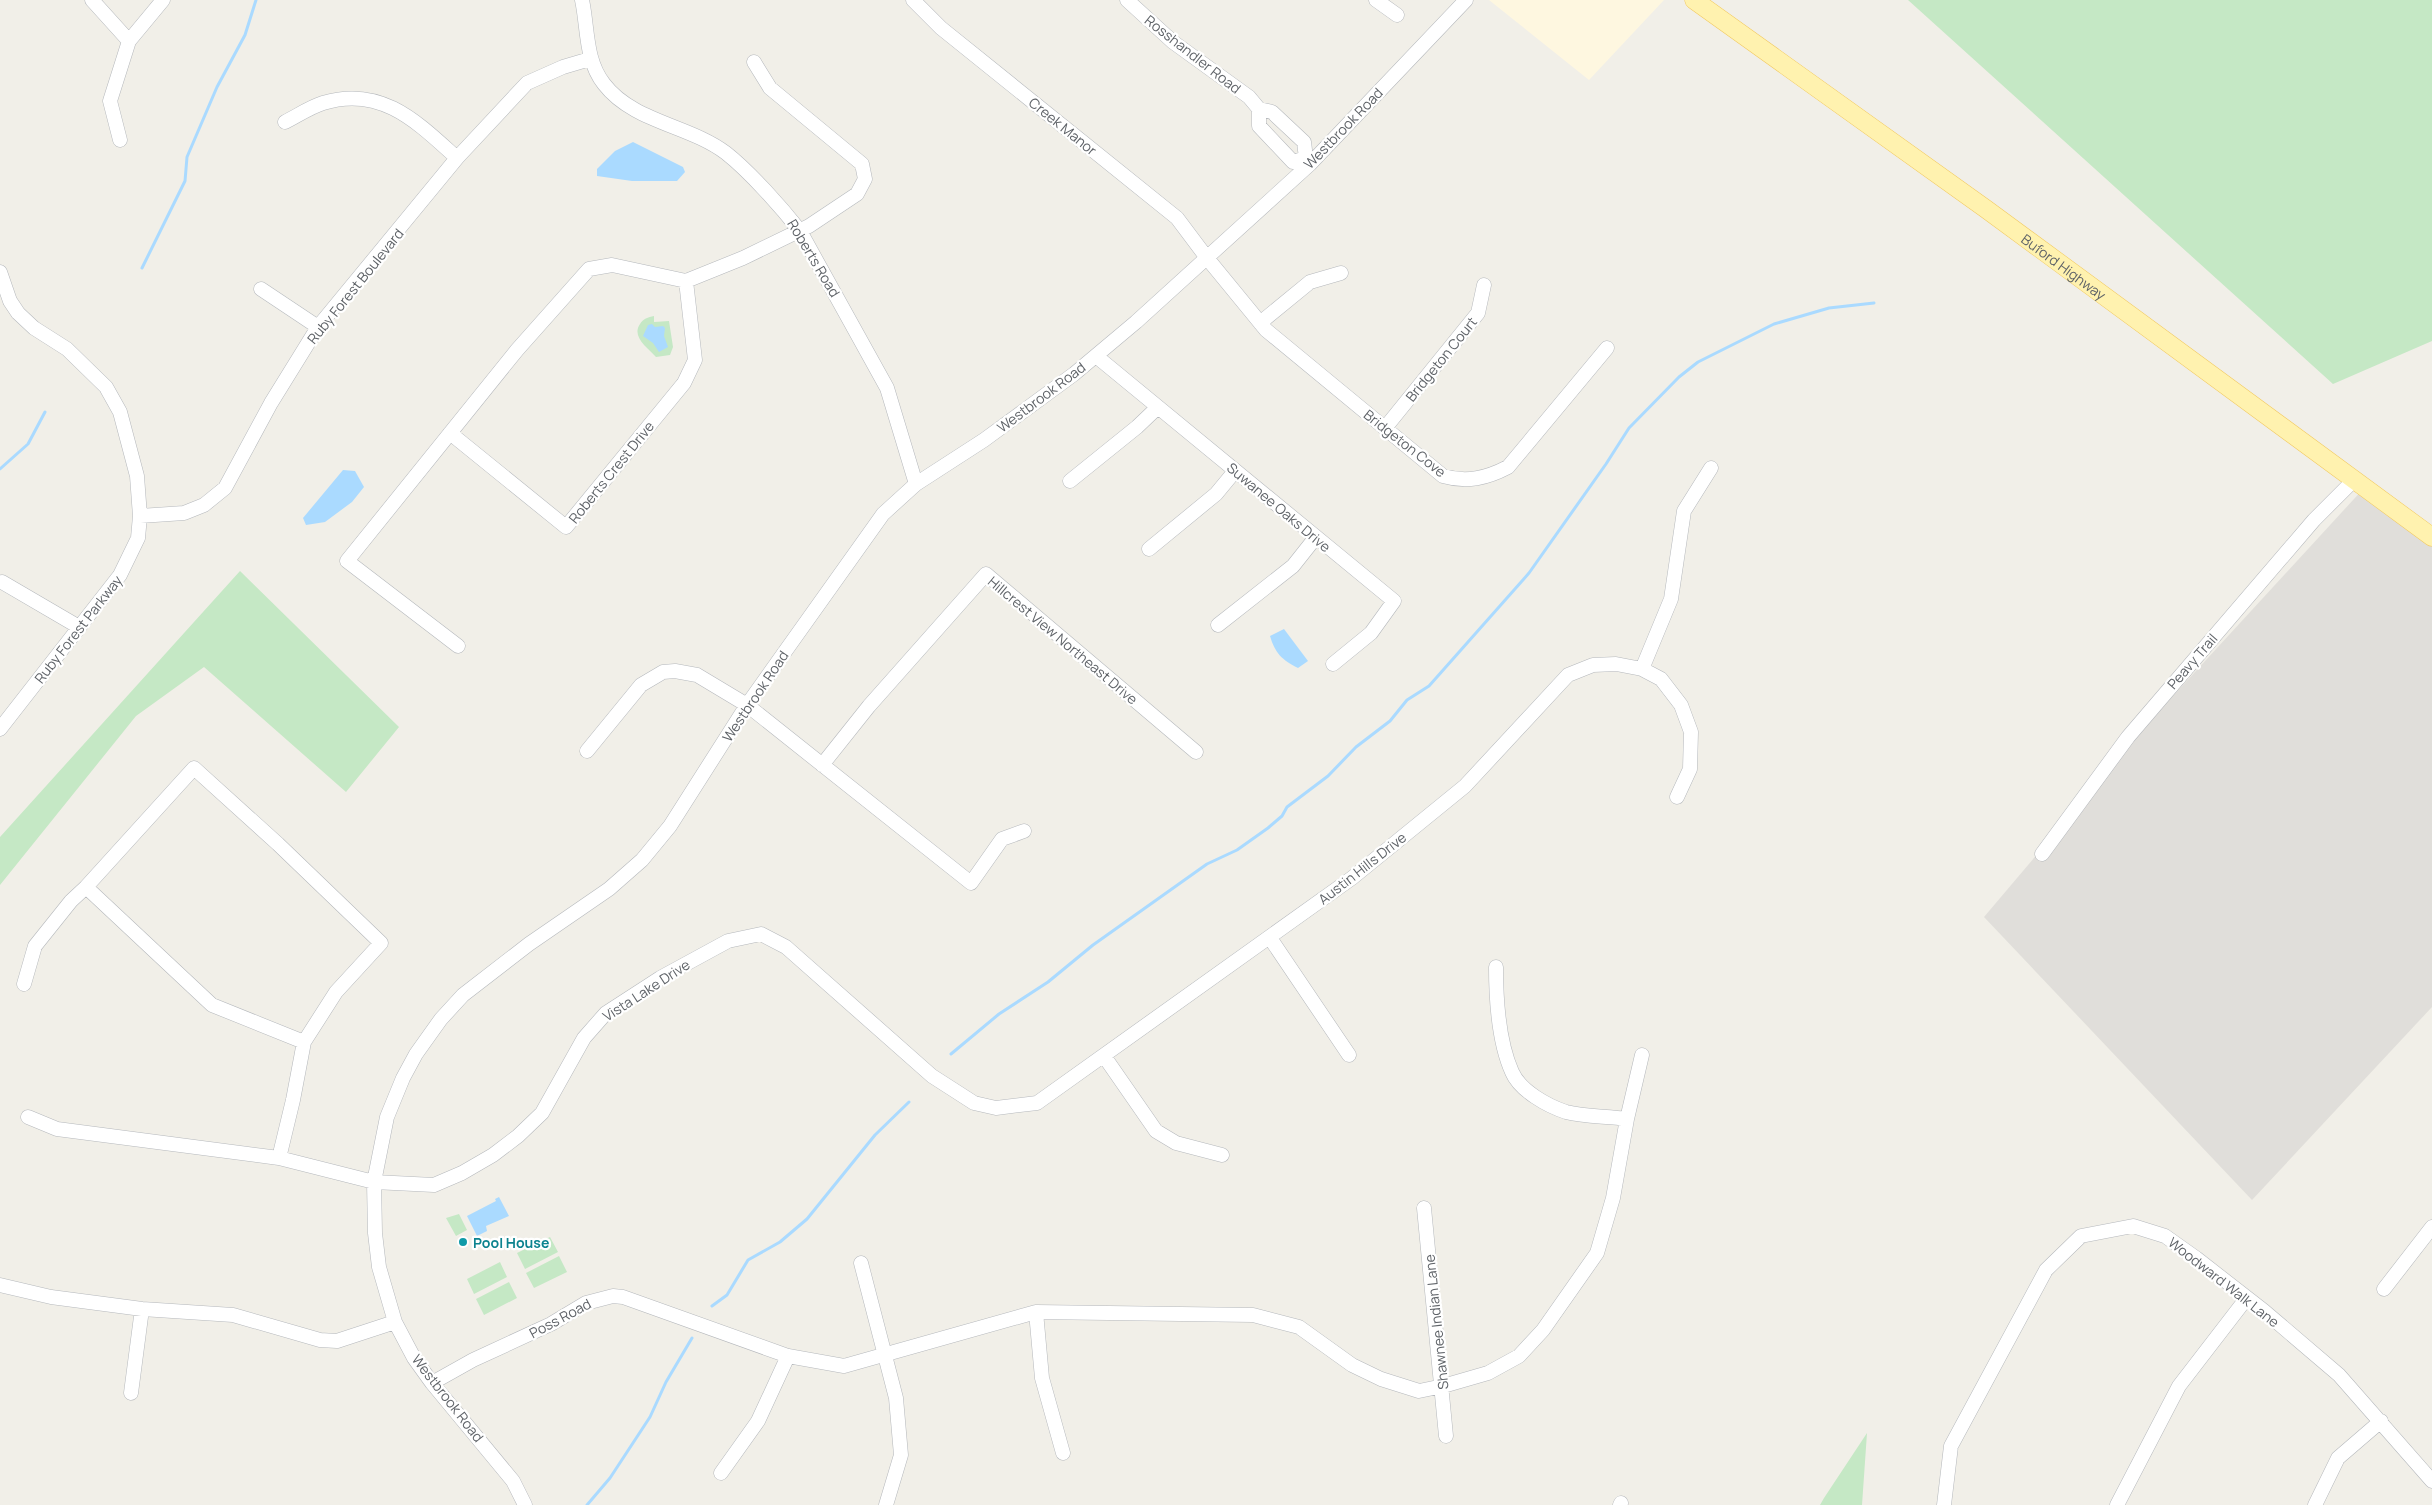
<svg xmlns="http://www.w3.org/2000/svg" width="2432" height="1505" viewBox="0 0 2432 1505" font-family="Manrope,sans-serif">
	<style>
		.commercial { fill: #fef7e0 }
		.industrial { fill: #e0deda }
		.green { fill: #c5e8c5 }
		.water { fill: #aadaff }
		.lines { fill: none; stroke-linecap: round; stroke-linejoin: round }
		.stream { stroke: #aadaff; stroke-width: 3 }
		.minor-casing { stroke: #b5b8bc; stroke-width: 15 }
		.major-casing { stroke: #f2c960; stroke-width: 19 }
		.minor { stroke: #fff; stroke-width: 14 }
		.major { stroke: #fff2af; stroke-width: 18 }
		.culture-dot { fill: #0f9aa8; stroke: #fff; stroke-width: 2 }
		.labels { text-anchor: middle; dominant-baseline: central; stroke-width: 4.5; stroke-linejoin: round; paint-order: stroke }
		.street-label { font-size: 14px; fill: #5f6368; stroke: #fff }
		.culture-label { font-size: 14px; font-weight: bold; fill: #0d838f; stroke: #fff; text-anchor: start }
	</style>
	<rect width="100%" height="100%" fill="#f1efe8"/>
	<path class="commercial" d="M 1489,0 L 1664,0 L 1589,80 Z"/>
	<path class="industrial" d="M 2365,487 L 2432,535 L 2432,1007 L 2252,1200 L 1984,917 L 2149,722 Z"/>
	<path class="green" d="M 1908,0 L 2432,0 L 2432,341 L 2333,384 Z
		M 654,316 L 654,322 L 669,321 L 673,347 L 670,355 L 656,357 C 648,348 631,337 640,324 C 643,319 648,317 654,316 Z
		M 240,571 L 399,727 L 346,792 L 204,667 L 136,716 L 0,885 L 0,837 Z
		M 459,1214 L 467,1230 L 456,1236 L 446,1218 Z
		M 550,1237 L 558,1252 L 525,1269 L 517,1253 Z
		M 559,1256 L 567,1272 L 534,1288 L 526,1273 Z
		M 500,1262 L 507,1277 L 474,1294 L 467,1279 Z
		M 509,1282 L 517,1298 L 484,1315 L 476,1299 Z
		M 1867,1433 L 1862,1505 L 1820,1505 L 1824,1498 Z"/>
	<path class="water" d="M 633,142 L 683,167 L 685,172 L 677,181 L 632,181 L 597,176 L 597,169 L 615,151 Z
		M 652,324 L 655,327 L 663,326 L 665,328 L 664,336 L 668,347 L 659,352 L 653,343 L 643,336 L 648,325 Z
		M 343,470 L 355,471 L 364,487 L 352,502 L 325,522 L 306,525 L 303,518 Z
		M 1284,629 L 1308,661 L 1298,668 C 1282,660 1275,653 1270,636 Z
		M 499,1197 L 509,1216 L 486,1226 L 487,1231 L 477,1236 L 467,1216 L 496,1201 L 495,1199 Z"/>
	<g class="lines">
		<path class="stream" d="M 142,268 L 185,181 L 187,157 L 217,87 L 245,35 L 256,0
			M 0,469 L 28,444 L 45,412
			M 951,1054 L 999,1014 L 1048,982 L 1093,945 L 1207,864 L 1237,850 L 1268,828 L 1282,816 L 1287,807 L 1328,776 L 1356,747 L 1390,721 L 1407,700 L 1429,686 L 1529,573 L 1606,464 L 1629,428 L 1679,377 L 1698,362 L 1774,324 L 1829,308 L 1874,303
			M 712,1306 L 727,1295 L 748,1260 L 780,1242 L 807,1219 L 875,1135 L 909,1102
			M 587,1505 L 610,1478 L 650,1417 L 666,1382 L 692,1338"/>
		<defs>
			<path id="minor" d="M 92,0 L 129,41
				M 582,0 C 588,28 585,60 604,84 C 633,122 689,125 726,153 C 750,172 781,207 800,231 L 887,388 L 916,484
				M 913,0 L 941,28 L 1177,218 L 1207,258 L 1266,330 L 1443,476 C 1467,483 1487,478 1508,467 L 1607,348
				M 1127,0 L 1173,42 L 1249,97 L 1259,109 L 1272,112 L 1304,142 L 1306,158 L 1310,164
				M 1376,0 L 1397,15
				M 1259,109 L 1259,126 L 1293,162 L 1306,158
				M 285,122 C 297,116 310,107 323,103 C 381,85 417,122 457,158
				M 120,140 L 110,101 L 129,41 L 163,0
				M 0,272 L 10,301 L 18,313 L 34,328 L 67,349 L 106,387 L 120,412 L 137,476 L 140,516 L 138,538 L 120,575 L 0,729
				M 261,289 L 318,327
				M 1260,323 L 1310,282 L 1341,273
				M 1096,356 L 1394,601 L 1371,633 L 1333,664
				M 1385,428 L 1478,313 L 1484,285
				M 450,433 L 566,527 L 684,383 L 695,360 L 686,281
				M 1070,481 L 1137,427 L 1158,407
				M 140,516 L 184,513 L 204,505 L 225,488 L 271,403 L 318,327 L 457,158 L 527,83 L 563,67 L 590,59
				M 1149,549 L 1216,494 L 1235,471
				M 2,582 L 79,627
				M 1218,625 L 1293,566 L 1316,537
				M 458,646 L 347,561 L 517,350 L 589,269 L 612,265 L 686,281 L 743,258 L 809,226 L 857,194 L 865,179 L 862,164 L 770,88 L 754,62
				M 1642,669 L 1671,599 L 1684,511 L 1711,468
				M 587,751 L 641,685 L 663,672 L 675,671 L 697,675 L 747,705 L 971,883 L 1002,839 L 1024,831
				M 822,765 L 869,706 L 986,574 L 1196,752
				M 2042,854 L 2128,737 L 2314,520 L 2355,479
				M 1270,938 L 1349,1055
				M 1496,967 C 1496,998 1499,1043 1512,1072 C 1520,1091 1548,1106 1566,1112 C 1585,1117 1608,1116 1627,1119
				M 24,984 L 35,946 L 71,901 L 86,887
				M 304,1042 L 212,1005 L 86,887 L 194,768 L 278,844 L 381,943 L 336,992 L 304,1042 L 293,1100 L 279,1158 L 374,1182 L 434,1185 L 462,1173 L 493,1155 L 518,1136 L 542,1113 L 584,1038 L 606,1013 L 660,978 L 728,941 L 761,934 L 786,947 L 932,1076 L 974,1103 L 996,1108 L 1037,1103 L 1352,878 L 1465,786 L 1568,675 L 1593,665 L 1616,664 L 1642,669 L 1661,679 L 1681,705 L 1691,732 L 1690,769 L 1677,797
				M 1104,1056 L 1156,1131 L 1176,1143 L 1222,1155
				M 28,1117 L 57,1129 L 279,1158
				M 1424,1208 L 1446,1436
				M 861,1263 L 896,1398 L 901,1455 L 886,1505
				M 0,1285 L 51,1297 L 142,1309 L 233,1315 L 320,1340 L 337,1341 L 395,1322
				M 2384,1289 L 2432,1227
				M 1036,1312 L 1042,1378 L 1063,1453
				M 432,1383 L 473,1360 L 551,1324 L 586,1303 L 613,1296 L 623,1297 L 788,1356 L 844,1366 L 1036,1312 L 1253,1315 L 1299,1327 L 1352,1365 L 1381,1379 L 1419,1391 L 1443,1386 L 1488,1373 L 1519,1356 L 1543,1330 L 1597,1253 L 1613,1198 L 1627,1119 L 1642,1055
				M 131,1393 L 142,1309
				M 721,1473 L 758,1421 L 788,1356
				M 525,1505 L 513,1481 L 432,1383 L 414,1358 L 395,1322 L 379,1267 L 375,1233 L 374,1182 L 387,1117 L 403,1078 L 416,1054 L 441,1019 L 463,995 L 529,944 L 609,889 L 642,860 L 670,826 L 747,705 L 883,514 L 916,484 L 984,440 L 1074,374 L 1136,322 L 1310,164 L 1466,0
				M 1620,1505 L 1621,1503
				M 1944,1505 L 1951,1446 L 2046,1270 L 2081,1236 L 2133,1226 L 2165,1236 L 2196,1258 L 2264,1311 L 2339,1375 L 2432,1481
				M 2117,1505 L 2179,1386 L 2246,1299
				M 2315,1505 L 2338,1458 L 2381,1421"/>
			<g id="major">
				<path id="s1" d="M 1694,0 L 1986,209 L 2432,537"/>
			</g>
		</defs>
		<use href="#minor" class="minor-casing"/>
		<use href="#major" class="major-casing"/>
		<use href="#minor" class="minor"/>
		<use href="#major" class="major"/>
	</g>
	<circle class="culture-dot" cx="463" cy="1242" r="5"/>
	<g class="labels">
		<g class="street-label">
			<text transform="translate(1193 54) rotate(38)">Rosshandler Road</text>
			<text transform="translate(1063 126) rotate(39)">Creek Manor</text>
			<text transform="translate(1343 128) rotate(-46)">Westbrook Road</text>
			<text transform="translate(814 258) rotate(59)">Roberts Road</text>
			<text stroke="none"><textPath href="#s1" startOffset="456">Buford Highway</textPath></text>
			<text transform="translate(355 286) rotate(-51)">Ruby Forest Boulevard</text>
			<text transform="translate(1441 359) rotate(-51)">Bridgeton Court</text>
			<text transform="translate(1041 397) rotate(-37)">Westbrook Road</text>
			<text transform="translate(1405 443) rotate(38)">Bridgeton Cove</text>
			<text transform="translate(611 472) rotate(-51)">Roberts Crest Drive</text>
			<text transform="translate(1279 507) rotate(40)">Suwanee Oaks Drive</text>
			<text transform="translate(78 629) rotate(-52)">Ruby Forest Parkway</text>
			<text transform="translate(1063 640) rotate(40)">Hillcrest View Northeast Drive</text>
			<text transform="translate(2192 661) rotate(-49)">Peavy Trail</text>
			<text transform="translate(755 696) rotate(-56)">Westbrook Road</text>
			<text transform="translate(1362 868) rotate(-38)">Austin Hills Drive</text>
			<text transform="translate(646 990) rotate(-33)">Vista Lake Drive</text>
			<text transform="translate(2224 1282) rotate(38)">Woodward Walk Lane</text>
			<text transform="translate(560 1318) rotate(-28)">Poss Road</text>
			<text transform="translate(1436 1322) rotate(-96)">Shawnee Indian Lane</text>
			<text transform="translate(448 1398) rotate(52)">Westbrook Road</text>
		</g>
		<g class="culture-label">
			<text x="473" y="1242">Pool House</text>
		</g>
	</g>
</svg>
